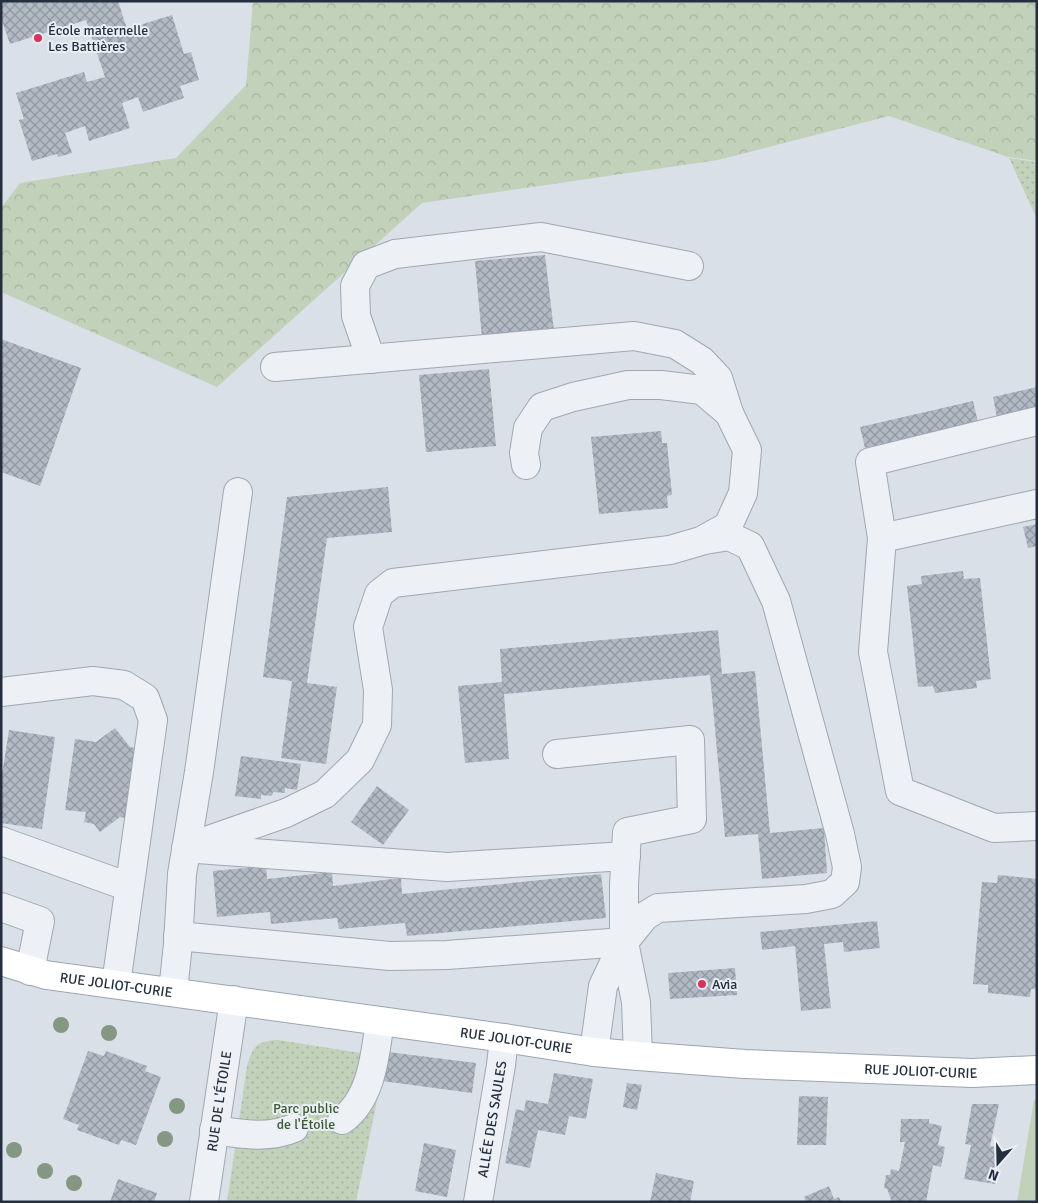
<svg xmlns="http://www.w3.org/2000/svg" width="1038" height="1203" viewBox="0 0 1038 1203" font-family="Signika,sans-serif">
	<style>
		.grass { fill: url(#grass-dots) }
		.forest { fill: url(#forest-crowns) }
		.garden { fill: #c2d1ba }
		.building { fill: url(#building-cross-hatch) }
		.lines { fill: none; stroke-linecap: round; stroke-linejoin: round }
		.minor-casing { stroke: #9fa7b1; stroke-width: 30 }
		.major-casing { stroke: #98a6b3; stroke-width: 30 }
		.minor { stroke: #edf0f5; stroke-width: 28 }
		.major { stroke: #fff; stroke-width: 28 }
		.tree { fill: #839782 }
		.poi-dot { fill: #da305a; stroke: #e9eff4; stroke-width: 2 }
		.labels { text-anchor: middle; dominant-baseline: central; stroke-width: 4; stroke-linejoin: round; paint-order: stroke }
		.poi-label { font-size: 14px; fill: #232f3e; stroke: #e9eff4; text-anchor: start }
		.street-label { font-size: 14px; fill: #232f3e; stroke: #e9eff4 }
		.park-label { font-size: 14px; fill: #3b5b2f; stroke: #e9eff4 }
	</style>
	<defs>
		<pattern id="grass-dots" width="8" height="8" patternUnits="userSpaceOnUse" patternTransform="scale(1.25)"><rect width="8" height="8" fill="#c2d1ba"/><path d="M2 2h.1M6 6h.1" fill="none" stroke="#a6b4a1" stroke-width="1.8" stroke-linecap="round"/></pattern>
		<pattern id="forest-crowns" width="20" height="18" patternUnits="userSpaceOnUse" patternTransform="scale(1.25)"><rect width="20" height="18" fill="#c2d1ba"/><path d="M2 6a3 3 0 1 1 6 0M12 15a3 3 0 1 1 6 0" fill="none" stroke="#a6b4a1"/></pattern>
		<pattern id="building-cross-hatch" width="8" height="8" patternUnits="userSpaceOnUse" patternTransform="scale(1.25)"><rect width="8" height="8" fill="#b1bac4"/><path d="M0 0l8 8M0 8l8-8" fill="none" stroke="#9098a1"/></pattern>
	</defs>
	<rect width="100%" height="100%" fill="#dae0e7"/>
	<path class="grass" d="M 1009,158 L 1037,162 L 1037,219 Z
		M 278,1040 L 386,1057 L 356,1202 L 227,1202 L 247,1066 C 253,1046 257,1041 278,1040 Z"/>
	<path class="forest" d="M 253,1 L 1037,1 L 1037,161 L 1008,157 L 889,116 L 718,160 L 422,203 L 217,387 L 1,292 L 1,208 L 20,183 L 176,158 L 246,85 Z"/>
	<path class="garden" d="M 1034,1100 L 1037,1100 L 1037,1202 L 1017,1202 Z"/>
	<path class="building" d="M 1,1 L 118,1 L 127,29 L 172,15 L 184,54 L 191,52 L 199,80 L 180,86 L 184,98 L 143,112 L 138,97 L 122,103 L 130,128 L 89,141 L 85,126 L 65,133 L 72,153 L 58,157 L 57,154 L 32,161 L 19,120 L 24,119 L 16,93 L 84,72 L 87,82 L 105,77 L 86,20 L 10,44 L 1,18 Z
		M 545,255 L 554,331 L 482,338 L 475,261 Z
		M 1,339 L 81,368 L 40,486 L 1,472 Z
		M 489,369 L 496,446 L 426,452 L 419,375 Z
		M 1037,387 L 1037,409 L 997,418 L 993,397 Z
		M 973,401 L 978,422 L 865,448 L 860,427 Z
		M 661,431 L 662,443 L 667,443 L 672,495 L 667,496 L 668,508 L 599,514 L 591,437 Z
		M 388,487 L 392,532 L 327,538 L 307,683 L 337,687 L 326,764 L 281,758 L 292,681 L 263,677 L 287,497 Z
		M 1037,524 L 1037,546 L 1028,548 L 1023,527 Z
		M 963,571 L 964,579 L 980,578 L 991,679 L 976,681 L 977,688 L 935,693 L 933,686 L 918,687 L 907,586 L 922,584 L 921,576 Z
		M 718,630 L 722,674 L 755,671 L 770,833 L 824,828 L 827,873 L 762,879 L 758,834 L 725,837 L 710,675 L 504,694 L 509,759 L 465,763 L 458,686 L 502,682 L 500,649 Z
		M 115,728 L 130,747 L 140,749 L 130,819 L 120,817 L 100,832 L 94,824 L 84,822 L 86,812 L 65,810 L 75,739 L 96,742 Z
		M 9,730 L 55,737 L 42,829 L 1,823 L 1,781 Z
		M 241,756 L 301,764 L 297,790 L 285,788 L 285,793 L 273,792 L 272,796 L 261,795 L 261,799 L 235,796 Z
		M 377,786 L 409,810 L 383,845 L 351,822 Z
		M 266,866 L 267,879 L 332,872 L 333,886 L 401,878 L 402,894 L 601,874 L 606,918 L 407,936 L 405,923 L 339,929 L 337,918 L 271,924 L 270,912 L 217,917 L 213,871 Z
		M 998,875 L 1037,879 L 1037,989 L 1031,989 L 1030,997 L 988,993 L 988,985 L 973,984 L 982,882 L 997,883 Z
		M 877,921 L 880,948 L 844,952 L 843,942 L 824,944 L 831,1008 L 801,1011 L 795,946 L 762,950 L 760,932 Z
		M 735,968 L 737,995 L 670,999 L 668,973 Z
		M 88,1051 L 104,1056 L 106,1051 L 147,1066 L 145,1071 L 161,1077 L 136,1145 L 121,1140 L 119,1145 L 77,1130 L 79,1125 L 63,1119 Z
		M 388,1052 L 476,1063 L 472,1093 L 382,1081 Z
		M 554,1073 L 593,1079 L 586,1119 L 569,1116 L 565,1135 L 538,1130 L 530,1168 L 505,1163 L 516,1109 L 524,1111 L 526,1100 L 548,1104 Z
		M 627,1083 L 642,1085 L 637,1110 L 623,1107 Z
		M 799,1096 L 828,1097 L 826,1145 L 797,1145 Z
		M 972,1104 L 999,1104 L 990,1146 L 1000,1148 L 995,1184 L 964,1179 L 971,1145 L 965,1144 Z
		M 901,1119 L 929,1119 L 929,1123 L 942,1126 L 938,1145 L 945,1147 L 941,1167 L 933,1165 L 926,1202 L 892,1202 L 887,1189 L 884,1188 L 886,1175 L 890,1175 L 891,1169 L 899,1171 L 905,1142 L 900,1142 Z
		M 424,1143 L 456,1150 L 447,1197 L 415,1191 Z
		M 656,1173 L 694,1181 L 690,1202 L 650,1202 Z
		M 118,1179 L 157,1193 L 154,1202 L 110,1202 Z
		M 829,1186 L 834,1199 L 839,1197 L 841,1202 L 806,1202 L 804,1197 Z"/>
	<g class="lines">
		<defs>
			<g id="minor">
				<path d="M 371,359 L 356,316 L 355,286 L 366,265 L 395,254 L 541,237 L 689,266"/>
				<path d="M 275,367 L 634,336 L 675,344 L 702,361 L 718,378 L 729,413"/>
				<path d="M 1037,421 L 870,462 L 882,538 L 873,652 L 900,791 L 994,828 L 1037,826"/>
				<path d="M 882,538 L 1037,504"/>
				<path d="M 1,692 L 93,681 L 124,685 L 145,698 L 153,720 L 116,984"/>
				<path d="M 557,754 L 690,740 L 692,819 L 627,832 L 624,885 L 624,942 L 636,1002 L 638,1056"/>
				<path d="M 1,841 L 129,887"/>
				<path d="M 186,848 L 286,813 L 325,794 L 360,760 L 377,725 L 378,690 L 368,627 L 379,594 L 393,583 L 670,550 L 701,541 L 728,526 L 743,493 L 747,450 L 729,413 L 702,390 L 661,385 L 628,385 L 573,397 L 542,407 L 528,428 L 524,453 L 526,465"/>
				<path d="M 197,849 L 447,867 L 626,856"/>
				<path d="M 1,907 L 40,921 L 30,971"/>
				<path d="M 178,936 L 390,956 L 447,955 L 624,942"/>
				<path d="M 173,991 L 178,944 L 182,874 L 199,772 L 238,492"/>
				<path d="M 594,1052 L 603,986 L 624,942 L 645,916 L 658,908 L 806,899 L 832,894 L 845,882 L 847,867 L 840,834 L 776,601 L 750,546 L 729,536 L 705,540"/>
				<path d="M 342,1120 C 372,1099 375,1054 380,1021"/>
				<path d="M 214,1130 C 241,1134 269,1139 294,1128"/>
				<path id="s1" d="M 204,1202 L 234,1000"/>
				<path id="s2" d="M 478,1202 L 501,1065 L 504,1038"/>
			</g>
			<g id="major">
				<path id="s3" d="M 1,961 L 46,975 L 504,1038 L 594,1052 L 638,1056 L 745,1064 L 972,1073 L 1037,1070"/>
			</g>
		</defs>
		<use href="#minor" class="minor-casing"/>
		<use href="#major" class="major-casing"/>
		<use href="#minor" class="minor"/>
		<use href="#major" class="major"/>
	</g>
	<g class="tree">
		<circle cx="61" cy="1025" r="8"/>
		<circle cx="109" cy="1033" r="8"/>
		<circle cx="177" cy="1106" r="8"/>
		<circle cx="165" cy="1139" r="8"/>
		<circle cx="14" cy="1150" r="8"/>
		<circle cx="45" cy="1171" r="8"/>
		<circle cx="74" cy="1183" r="8"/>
	</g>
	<g class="poi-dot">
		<circle cx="38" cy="38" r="5"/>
		<circle cx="702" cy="984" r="5"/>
	</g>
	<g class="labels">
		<g class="poi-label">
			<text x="48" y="30">École maternelle<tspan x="48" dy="16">Les Battières</tspan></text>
			<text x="712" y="984">Avia</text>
		</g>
		<g class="street-label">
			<text stroke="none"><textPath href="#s3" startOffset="118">RUE JOLIOT-CURIE</textPath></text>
			<text stroke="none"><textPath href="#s3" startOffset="522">RUE JOLIOT-CURIE</textPath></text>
			<text stroke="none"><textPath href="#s3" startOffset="928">RUE JOLIOT-CURIE</textPath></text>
			<text stroke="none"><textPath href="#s1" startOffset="102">RUE DE L'ÉTOILE</textPath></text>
			<text stroke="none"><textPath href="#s2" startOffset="84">ALLÉE DES SAULES</textPath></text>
		</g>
		<g class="park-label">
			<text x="306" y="1108">Parc public<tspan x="306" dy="16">de l'Étoile</tspan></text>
		</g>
	</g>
	<rect width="1038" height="1203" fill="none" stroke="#232f3e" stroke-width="5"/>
	<g transform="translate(998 1163) rotate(200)" stroke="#e9eff4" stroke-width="4" paint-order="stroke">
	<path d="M0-4L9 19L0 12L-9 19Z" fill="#232f3e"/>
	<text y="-8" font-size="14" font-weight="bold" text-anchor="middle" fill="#232f3e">N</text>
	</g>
</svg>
